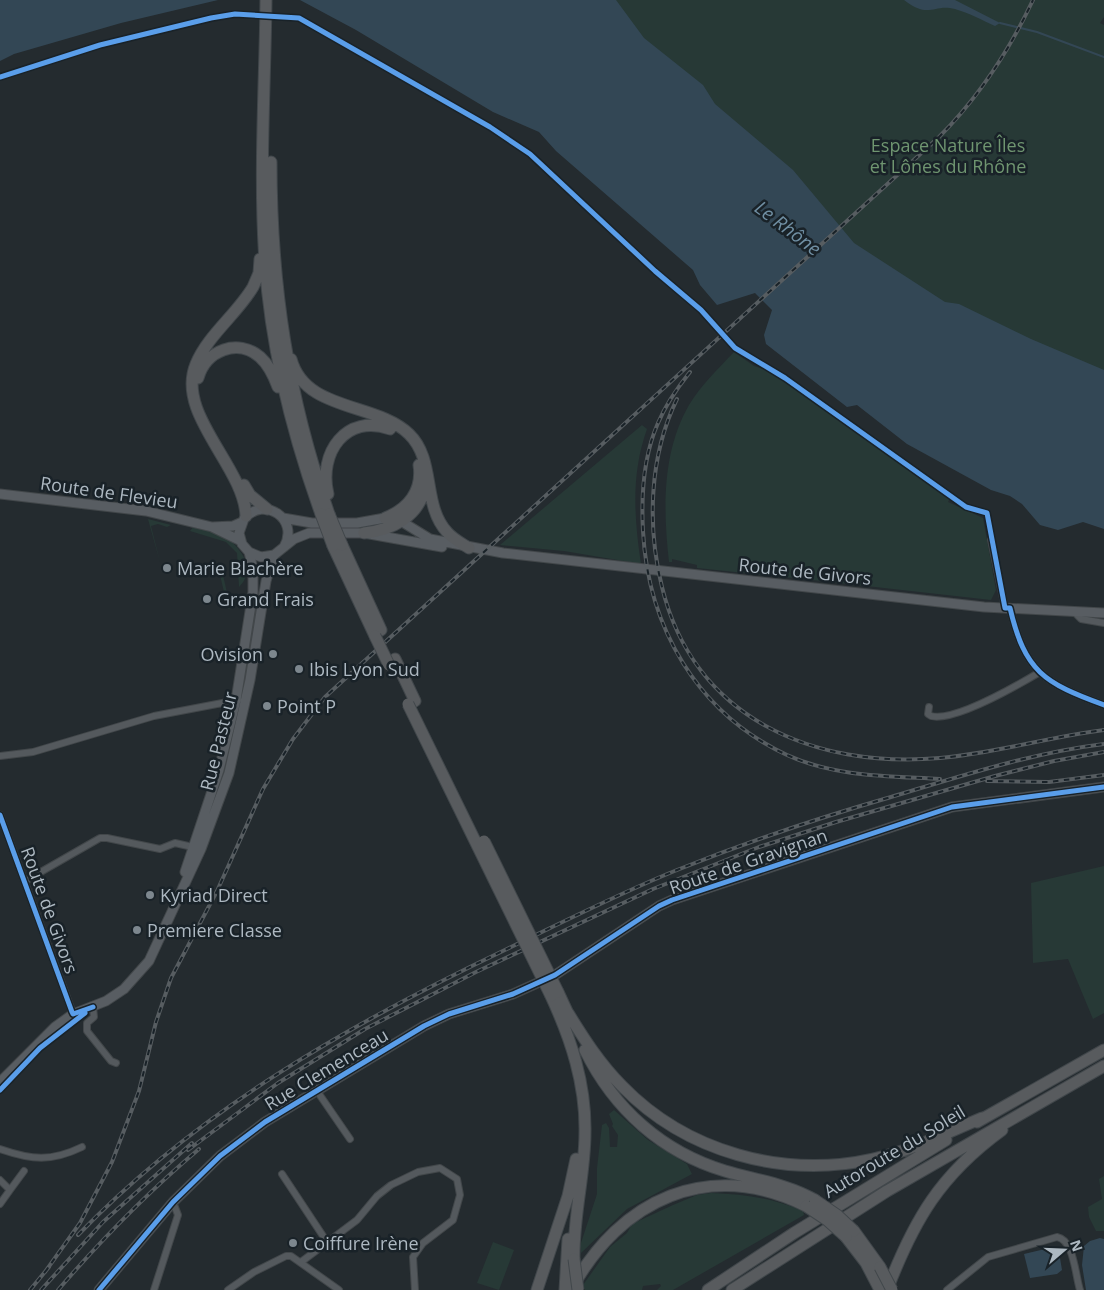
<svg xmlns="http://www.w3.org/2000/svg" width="1104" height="1290" viewBox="0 0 1104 1290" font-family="'Open Sans',sans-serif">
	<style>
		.green { fill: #273936 }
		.water { fill: #334755 }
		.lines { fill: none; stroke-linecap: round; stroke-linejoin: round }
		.stream { stroke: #334755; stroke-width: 2 }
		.street-casing { stroke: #42474a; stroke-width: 8 }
		.secondary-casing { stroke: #42474a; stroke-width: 11 }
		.highway-casing { stroke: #41474b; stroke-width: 13 }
		.street { stroke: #54595d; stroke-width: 6 }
		.secondary { stroke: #585d62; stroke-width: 9 }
		.highway { stroke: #585b5e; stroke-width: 11 }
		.rail-casing { stroke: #575d61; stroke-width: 4 }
		.rail { stroke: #192228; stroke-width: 2; stroke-dasharray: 5.5; stroke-linecap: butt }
		.highway-bridge-casing { stroke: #41474b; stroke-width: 13; stroke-linecap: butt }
		.highway-bridge { stroke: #585b5e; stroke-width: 11 }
		.cycleway-casing { stroke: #192228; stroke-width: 8 }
		.cycleway { stroke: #5a9eea; stroke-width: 5 }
		.poi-dot { fill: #7d878e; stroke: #192228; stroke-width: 2 }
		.labels { text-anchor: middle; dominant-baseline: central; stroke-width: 5; stroke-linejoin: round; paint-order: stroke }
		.park-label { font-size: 18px; fill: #6f9570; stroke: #192228 }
		.street-label { font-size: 18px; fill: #adb8c1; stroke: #192228 }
		.poi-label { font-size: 18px; fill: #adb8c1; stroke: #192228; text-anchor: start }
		.water-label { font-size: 19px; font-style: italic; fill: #708fa3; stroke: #192228 }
	</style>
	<rect width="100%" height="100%" fill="#242b2f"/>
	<path class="green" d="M 469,0 L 1104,0 L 1104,17 L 1100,23 L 1104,25 L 1104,449 Z
		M 734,352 L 754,366 L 775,373 L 950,498 L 948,502 L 983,518 L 996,590 L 991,600 L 804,579 L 802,574 L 797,574 L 794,578 L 697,568 L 697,565 L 672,559 L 672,562 L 669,562 C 663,509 662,452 689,405 C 701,385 718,369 734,352 Z
		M 642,425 L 647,429 C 631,474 634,517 641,564 L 564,551 L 500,545 Z
		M 148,519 L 171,525 L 167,527 L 158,524 L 151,526 L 160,562 Z
		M 194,526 L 228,537 L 234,541 L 233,543 C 246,556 254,572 239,587 L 237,553 L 226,542 L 190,531 Z
		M 220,575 L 223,575 L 230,606 L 235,607 L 228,609 Z
		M 1104,866 L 1104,1013 L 1093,1019 L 1068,959 L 1033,963 L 1031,883 Z
		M 614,1110 L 648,1140 L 687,1164 L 692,1174 L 627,1209 L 581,1253 L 580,1246 L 597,1194 L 597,1168 L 602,1125 L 606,1123 L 609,1128 L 610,1147 L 617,1147 L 618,1135 L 612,1126 L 613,1124 L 609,1114 Z
		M 1104,1176 L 1104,1231 L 1096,1231 L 1089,1217 L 1088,1207 L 1102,1199 L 1099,1179 Z
		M 711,1193 C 744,1194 772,1198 803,1211 L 804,1215 L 673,1290 L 657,1290 L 661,1286 L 660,1284 L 643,1286 L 642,1290 L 585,1290 L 583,1285 L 610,1247 L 627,1233 L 632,1224 L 673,1205 L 697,1195 Z
		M 493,1242 L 514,1250 L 499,1290 L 477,1283 Z"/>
	<path class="water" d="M 0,0 L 218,0 L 121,23 L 14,54 L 0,61 Z
		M 300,0 L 616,0 L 644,38 L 703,85 L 715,104 L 793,170 L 854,243 L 945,302 L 959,304 L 1031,339 L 1104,370 L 1104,529 L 1083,522 L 1058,530 L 1040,525 L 1022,504 L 1010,496 L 991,490 L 907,444 L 857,405 L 847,407 L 766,344 L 764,335 L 772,310 L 755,293 L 717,305 L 700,285 L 693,270 L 556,151 L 539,132 L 493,112 L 356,30 Z
		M 904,0 L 955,0 L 1000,23 L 995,26 C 982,20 969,13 955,9 C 933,3 930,20 904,0 Z
		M 1100,1238 L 1104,1239 L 1104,1290 L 1086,1290 L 1082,1265 L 1084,1246 L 1090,1241 Z
		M 1045,1249 L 1055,1249 L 1059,1252 L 1062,1270 L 1057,1274 L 1030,1278 L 1024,1254 Z"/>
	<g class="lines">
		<path class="stream" d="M 1000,23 L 1037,32 L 1104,57"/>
		<defs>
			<path id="street" d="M 991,540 L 1005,608
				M 1010,608 C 1025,672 1044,683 1104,705
				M 1074,612 L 1081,619 L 1104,623
				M 929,707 L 928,714 L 931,716 C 954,722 1018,685 1040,672
				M 0,756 L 33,752 L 154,716 L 238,700
				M 0,815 L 73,1014
				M 25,881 L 100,838 L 107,838 L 160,849 L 175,843 L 197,848
				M 93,1007 L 94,1017 L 87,1023 L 87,1031 L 111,1061 L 116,1063
				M 317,1091 L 350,1139
				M 0,1149 C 32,1160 51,1162 82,1147
				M 282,1174 L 327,1242
				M 0,1180 L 10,1190 L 24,1171
				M 0,1204 L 10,1190
				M 301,1262 L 357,1220 L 377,1196 L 391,1185 L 418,1172 L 440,1168 L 457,1179 L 460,1195 L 453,1220 L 423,1243 L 413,1257 L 415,1290
				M 154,1290 L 178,1215 L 173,1202
				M 228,1290 L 254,1272 L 286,1256 L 291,1256 L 339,1290
				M 947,1290 L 988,1257 L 1057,1237 C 1074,1240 1075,1274 1080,1290"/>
			<path id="secondary" d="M 0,494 L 146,511 L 212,527 L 233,526 L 242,522
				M 283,518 L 312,523 L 357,523 L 385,518 L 404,523 L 430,539 L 503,553 L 984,607 L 1104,613
				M 212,527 L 241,541
				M 284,547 C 300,519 264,495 244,519 L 239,533 L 242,544 L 249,552 L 261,557 L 274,555 L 294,539 L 309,533 L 364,533 L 442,547
				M 185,872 L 219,770 L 236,700 L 253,592 L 253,569 L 249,552
				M 0,1082 L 55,1027 L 73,1014 L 106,1001 L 124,989 L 149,961 L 201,849 L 229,773 L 250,680 L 266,581 L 274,555
				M 99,1290 L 173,1202 L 220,1156 L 265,1122 L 424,1026 L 449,1014 L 513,994 L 555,975 L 659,906 L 672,900 L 952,807 L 1104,787"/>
			<path id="highway" d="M 266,0 C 265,87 259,175 265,262 C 271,349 292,433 321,514
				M 271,162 C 271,286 288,397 329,514
				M 291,359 C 305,412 376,402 409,434 C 436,460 422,505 447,532 C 453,539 461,543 469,548
				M 198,378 C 206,350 238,338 260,357 C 269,365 274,376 278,387
				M 244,485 L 250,495 L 267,509
				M 328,494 C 318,453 346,413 390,429
				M 246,516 C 244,466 175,414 196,364 C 208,335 237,314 253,287 L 259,273 L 260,259
				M 385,518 C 408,509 423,491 419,465
				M 364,533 C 392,530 419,517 425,487
				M 342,545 L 381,630
				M 333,546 L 375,636
				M 395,659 L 415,701
				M 558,992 L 571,1020
				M 551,996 C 571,1039 586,1084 585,1133 C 585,1175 573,1216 574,1259
				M 568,1013 C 584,1039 600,1064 622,1086 C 686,1152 783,1179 873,1159 C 911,1151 946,1133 982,1118
				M 585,1050 C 614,1109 662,1152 725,1171 C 756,1180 787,1184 815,1200
				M 977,1122 L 1104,1050
				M 854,1231 L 880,1267
				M 846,1237 L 866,1263 L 880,1290
				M 537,1290 L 568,1196 L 576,1159
				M 565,1290 L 568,1239
				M 571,1290 C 620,1199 709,1158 806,1206
				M 708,1290 L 794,1233 L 946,1140
				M 732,1290 L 887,1191 L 1104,1066
				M 887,1290 C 914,1220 940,1175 1002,1130"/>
		</defs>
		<use href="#street" class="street-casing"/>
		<use href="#secondary" class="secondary-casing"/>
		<use href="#highway" class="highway-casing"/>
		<use href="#street" class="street"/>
		<use href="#secondary" class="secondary"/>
		<use href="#highway" class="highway"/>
		<defs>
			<path id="rail" d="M 690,372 C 678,387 666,404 658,423 C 643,457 641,494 643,531 C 648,627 697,713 787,755 C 835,777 888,776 940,779
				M 677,399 C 649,456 647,527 662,587 C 694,719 815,769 940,758 C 996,753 1049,737 1104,730
				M 987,781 L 1049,782 L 1104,775
				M 188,1150 L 278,1083 L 365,1029 L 476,972 L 653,889 L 759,847 L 836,822 L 995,776 L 1054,761 L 1104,752
				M 78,1235 C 199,1109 352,1023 509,948 C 565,921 620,893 677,870 C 747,842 818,818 891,797 C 961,776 1031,753 1104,744
				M 45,1272 L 80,1223 L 112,1162 L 139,1091 L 156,1022 L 171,978 L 217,891 L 263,789 L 293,739 L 325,697 L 939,137 C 979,97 1009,51 1033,0
				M 30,1290 L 49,1267
				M 41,1290 L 103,1222 L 192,1143
				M 58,1290 C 102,1239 148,1192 199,1149"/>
		</defs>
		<use href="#rail" class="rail-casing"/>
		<use href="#rail" class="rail"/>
		<defs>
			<path id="highway-bridge" d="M 321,514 L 333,546
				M 329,514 L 342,545
				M 375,636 L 389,665
				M 408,704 L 551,996
				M 484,841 L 558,992
				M 815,1200 L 837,1215 L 854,1231
				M 806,1206 L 827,1220 L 846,1237
				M 574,1259 L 578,1290
				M 880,1267 L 892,1290"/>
		</defs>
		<use href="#highway-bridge" class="highway-bridge-casing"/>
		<use href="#highway-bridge" class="highway-bridge"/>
		<defs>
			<path id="cycleway" d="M 0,77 L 100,45 L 211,18 L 235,14 L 299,18 L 490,127 L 530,154 L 655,271 L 701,310 L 735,348 L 785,378 L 966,507 L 987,513 L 1005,608 L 1010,608 C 1025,672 1044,683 1104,705
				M 0,815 L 72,1012 L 73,1014 L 93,1007
				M 0,1090 L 40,1048 L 85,1013
				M 99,1290 L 173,1202 L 220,1156 L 265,1122 L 424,1026 L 449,1014 L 513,994 L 555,975 L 659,906 L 672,900 L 952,807 L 1104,787"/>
		</defs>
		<use href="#cycleway" class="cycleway-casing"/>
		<use href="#cycleway" class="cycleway"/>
	</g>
	<g class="poi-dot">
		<circle cx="167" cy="568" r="5"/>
		<circle cx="207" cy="599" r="5"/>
		<circle cx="273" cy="654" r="5"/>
		<circle cx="299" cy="669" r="5"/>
		<circle cx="267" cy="706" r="5"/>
		<circle cx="150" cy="895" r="5"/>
		<circle cx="137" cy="930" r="5"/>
		<circle cx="293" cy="1243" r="5"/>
	</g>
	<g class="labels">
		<g class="park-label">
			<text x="948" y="145">Espace Nature Îles<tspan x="948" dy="21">et Lônes du Rhône</tspan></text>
		</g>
		<g class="street-label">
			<text transform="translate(109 492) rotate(8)">Route de Flevieu</text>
			<text transform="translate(805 571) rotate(6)">Route de Givors</text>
			<text transform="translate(218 741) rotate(-76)">Rue Pasteur</text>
			<text transform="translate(748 861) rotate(-19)">Route de Gravignan</text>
			<text transform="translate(50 910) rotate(70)">Route de Givors</text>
			<text transform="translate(326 1069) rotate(-31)">Rue Clemenceau</text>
			<text transform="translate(894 1151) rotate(-31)">Autoroute du Soleil</text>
		</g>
		<g class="poi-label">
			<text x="177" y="568">Marie Blachère</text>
			<text x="217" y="599">Grand Frais</text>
			<text x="263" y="654" text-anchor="end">Ovision</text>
			<text x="309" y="669">Ibis Lyon Sud</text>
			<text x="277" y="706">Point P</text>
			<text x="160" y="895">Kyriad Direct</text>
			<text x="147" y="930">Premiere Classe</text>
			<text x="303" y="1243">Coiffure Irène</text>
		</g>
		<g class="water-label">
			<text transform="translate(788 228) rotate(37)">Le Rhône</text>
		</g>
	</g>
	<g transform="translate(1064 1250) rotate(71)" stroke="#192228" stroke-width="4" paint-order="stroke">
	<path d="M0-4L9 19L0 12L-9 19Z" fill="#adb8c1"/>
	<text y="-8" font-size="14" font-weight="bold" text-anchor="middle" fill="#adb8c1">N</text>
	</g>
</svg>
